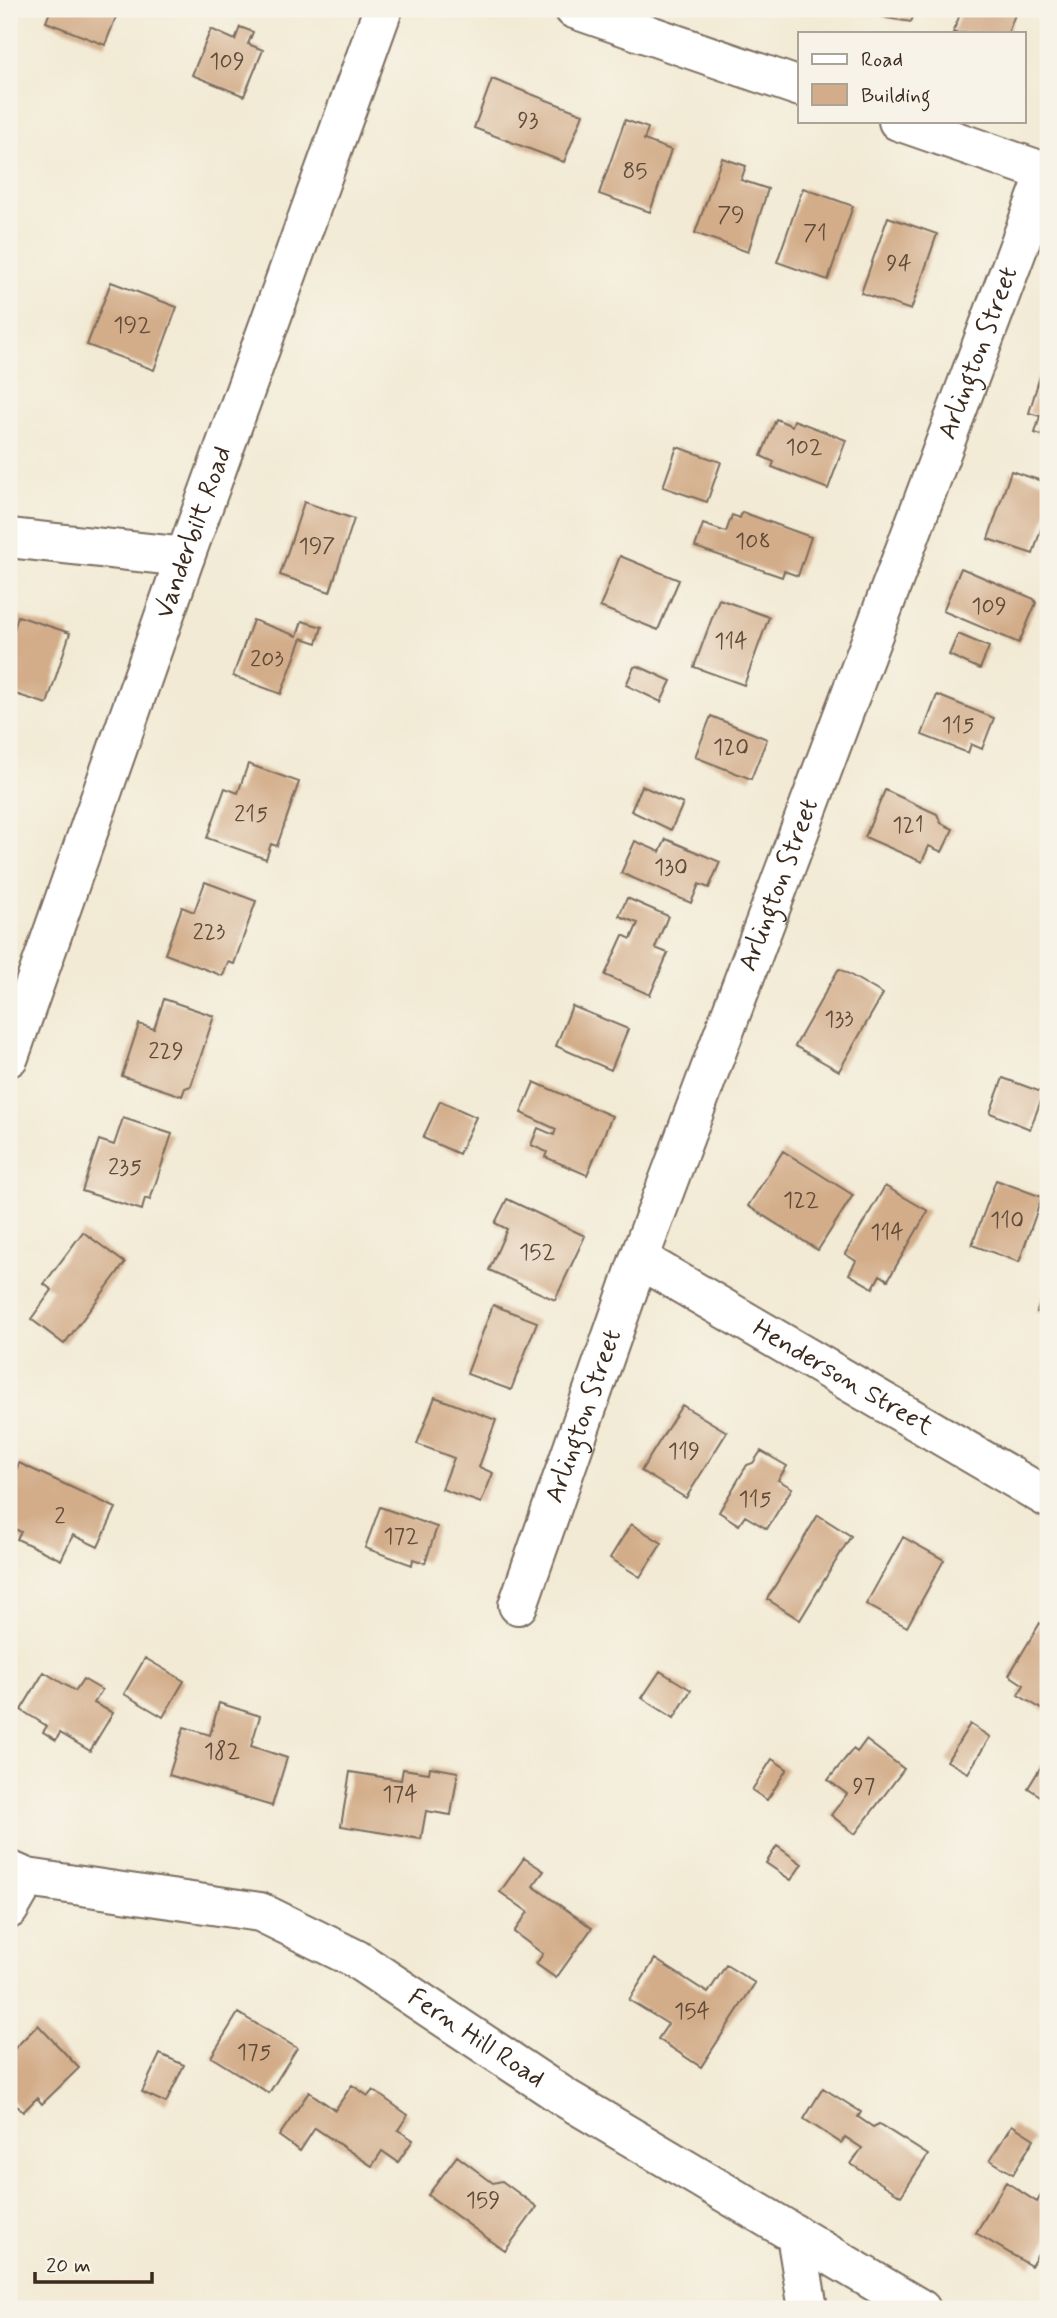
<svg xmlns="http://www.w3.org/2000/svg" width="1057" height="2318" viewBox="0 0 1057 2318" font-family="Mynerve,sans-serif">
	<style>
		.building { fill: #d3ad8a }
		.lines { fill: none; stroke-linecap: round; stroke-linejoin: round }
		.minor-casing { stroke: #7b6d5e; stroke-width: 42 }
		.minor { stroke: #fff; stroke-width: 38 }
		.labels { text-anchor: middle; dominant-baseline: central; stroke-width: 5; stroke-linejoin: round; paint-order: stroke }
		.number-label { font-size: 23px; fill: #614b39 }
		.street-label { font-size: 26px; fill: #3b2a1e; stroke: #f7f3e8 }
	</style>
	<rect width="100%" height="100%" fill="#f7f3e8"/>
	<filter id="ink" filterUnits="userSpaceOnUse"><feTurbulence type="fractalNoise" baseFrequency=".0143" numOctaves="2"/><feDisplacementMap in="SourceGraphic" scale="14" xChannelSelector="R" yChannelSelector="G"/><feConvolveMatrix kernelMatrix="1 2 1 2 8 2 1 2 1" color-interpolation-filters="sRGB"/></filter>
	<filter id="wash" filterUnits="userSpaceOnUse"><feTurbulence type="fractalNoise" baseFrequency=".00686" numOctaves="4" result="noise"/><feDisplacementMap in="SourceGraphic" scale="28" xChannelSelector="R" yChannelSelector="G"/><feGaussianBlur stdDeviation="1.57" result="paint"/><feColorMatrix in="noise" values="0 0 0 0 0 0 0 0 0 0 0 0 0 0 0 0 0 1.4 0 .05"/><feComposite in="paint" operator="in"/></filter>
	<g filter="url(#wash)">
		<rect width="100%" height="100%" fill="#f2ead4"/>
		<g id="blocks">
			<path class="building" d="M 51,9 L 119,9 L 105,45 L 46,22 Z
				M 866,9 L 916,9 L 911,22 L 887,18 Z
				M 962,9 L 1017,9 L 1008,33 L 953,33 Z
				M 240,27 L 253,32 L 248,44 L 263,50 L 244,96 L 192,75 L 211,29 L 235,40 Z
				M 492,79 L 583,114 L 564,162 L 474,128 Z
				M 625,120 L 648,128 L 644,140 L 671,150 L 650,212 L 599,194 Z
				M 722,158 L 746,166 L 741,180 L 768,189 L 748,252 L 695,233 Z
				M 803,188 L 853,206 L 828,280 L 777,262 Z
				M 888,217 L 937,234 L 911,310 L 861,293 Z
				M 111,282 L 177,307 L 154,370 L 87,345 Z
				M 1045,359 L 1048,360 L 1048,437 L 1035,433 L 1040,416 L 1029,413 Z
				M 776,419 L 792,426 L 794,420 L 846,440 L 828,489 L 772,467 L 774,462 L 761,456 Z
				M 677,447 L 721,462 L 707,502 L 663,487 Z
				M 1011,471 L 1048,483 L 1048,507 L 1033,554 L 988,539 Z
				M 304,502 L 354,519 L 330,592 L 280,575 Z
				M 742,512 L 811,537 L 798,576 L 784,571 L 782,577 L 695,547 L 703,524 L 726,532 L 732,515 L 740,518 Z
				M 620,556 L 679,580 L 658,630 L 600,607 Z
				M 961,568 L 1034,599 L 1036,603 L 1019,643 L 943,611 Z
				M 719,599 L 769,617 L 744,685 L 694,667 Z
				M 18,616 L 70,633 L 47,704 L 9,692 L 9,646 Z
				M 253,620 L 297,636 L 302,621 L 322,627 L 317,643 L 302,638 L 281,694 L 233,676 Z
				M 958,634 L 989,647 L 980,669 L 949,655 Z
				M 638,666 L 671,681 L 661,702 L 626,685 L 634,667 Z
				M 937,695 L 994,718 L 982,749 L 971,744 L 968,753 L 922,735 Z
				M 711,716 L 767,739 L 751,779 L 695,757 Z
				M 248,764 L 299,782 L 277,846 L 271,844 L 266,859 L 207,838 L 225,788 L 238,793 Z
				M 642,786 L 683,804 L 671,830 L 631,811 Z
				M 885,790 L 937,814 L 941,823 L 953,829 L 942,852 L 929,846 L 922,862 L 865,837 Z
				M 666,839 L 720,862 L 709,888 L 699,884 L 691,903 L 621,873 L 635,841 L 660,852 Z
				M 205,882 L 256,901 L 234,964 L 228,962 L 223,976 L 165,954 L 182,907 L 194,912 Z
				M 627,898 L 668,916 L 655,948 L 668,953 L 650,995 L 605,975 L 623,935 L 631,939 L 638,923 L 619,916 Z
				M 840,969 L 883,994 L 839,1071 L 795,1046 L 838,970 Z
				M 164,999 L 214,1016 L 191,1086 L 185,1088 L 182,1096 L 122,1076 L 139,1024 L 154,1029 Z
				M 572,1006 L 628,1029 L 611,1070 L 556,1046 Z
				M 1003,1078 L 1044,1093 L 1030,1129 L 990,1113 Z
				M 534,1082 L 612,1116 L 587,1175 L 545,1157 L 547,1152 L 531,1145 L 538,1128 L 554,1135 L 556,1129 L 521,1113 Z
				M 440,1101 L 476,1117 L 459,1154 L 423,1138 Z
				M 123,1118 L 172,1134 L 150,1200 L 145,1198 L 142,1210 L 82,1191 L 99,1140 L 114,1145 Z
				M 783,1151 L 853,1195 L 818,1250 L 748,1206 Z
				M 996,1180 L 1042,1197 L 1019,1262 L 972,1245 Z
				M 885,1186 L 928,1211 L 888,1280 L 880,1275 L 873,1288 L 849,1274 L 856,1261 L 845,1254 Z
				M 507,1199 L 585,1236 L 555,1300 L 489,1270 L 507,1229 L 495,1223 Z
				M 83,1232 L 125,1263 L 64,1344 L 31,1319 L 52,1290 L 44,1284 Z
				M 1045,1290 L 1048,1291 L 1048,1316 L 1037,1312 Z
				M 493,1305 L 537,1322 L 511,1390 L 467,1374 Z
				M 435,1397 L 496,1420 L 479,1467 L 493,1473 L 481,1503 L 442,1489 L 454,1458 L 417,1444 Z
				M 682,1405 L 727,1432 L 686,1498 L 641,1471 Z
				M 761,1451 L 787,1466 L 778,1480 L 792,1488 L 767,1529 L 745,1516 L 739,1525 L 719,1512 L 747,1465 L 753,1463 Z
				M 19,1463 L 116,1508 L 98,1547 L 73,1535 L 61,1560 L 17,1539 L 21,1532 L 9,1526 L 9,1485 Z
				M 380,1507 L 437,1527 L 425,1563 L 413,1559 L 412,1565 L 365,1548 Z
				M 818,1515 L 851,1536 L 800,1620 L 767,1599 Z
				M 631,1524 L 662,1543 L 640,1577 L 610,1558 Z
				M 903,1537 L 944,1560 L 907,1627 L 866,1604 Z
				M 1040,1623 L 1048,1628 L 1048,1706 L 1045,1711 L 1018,1695 L 1024,1685 L 1009,1675 Z
				M 145,1658 L 184,1681 L 163,1717 L 124,1694 Z
				M 660,1671 L 691,1690 L 674,1718 L 642,1698 Z
				M 44,1672 L 75,1691 L 83,1679 L 102,1690 L 94,1703 L 113,1713 L 90,1751 L 60,1733 L 56,1740 L 43,1732 L 47,1726 L 21,1710 Z
				M 219,1703 L 260,1716 L 251,1746 L 287,1758 L 272,1806 L 169,1775 L 184,1727 L 210,1735 Z
				M 970,1724 L 990,1737 L 968,1773 L 947,1761 Z
				M 866,1740 L 904,1769 L 855,1834 L 831,1815 L 847,1794 L 828,1780 L 853,1749 L 857,1752 Z
				M 1048,1755 L 1048,1801 L 1028,1788 Z
				M 772,1759 L 787,1769 L 767,1800 L 752,1790 Z
				M 430,1767 L 458,1772 L 451,1815 L 426,1811 L 421,1839 L 341,1826 L 350,1772 L 401,1780 L 403,1769 L 429,1773 Z
				M 777,1846 L 802,1864 L 791,1880 L 766,1863 Z
				M 524,1858 L 544,1871 L 533,1886 L 592,1928 L 556,1978 L 536,1964 L 543,1954 L 514,1932 L 528,1912 L 500,1892 Z
				M 655,1959 L 708,1993 L 726,1965 L 755,1983 L 701,2067 L 658,2039 L 668,2024 L 629,2000 Z
				M 238,2013 L 297,2048 L 269,2093 L 211,2057 Z
				M 38,2025 L 79,2068 L 42,2104 L 37,2098 L 23,2112 L 9,2097 L 9,2054 Z
				M 160,2054 L 184,2065 L 166,2103 L 142,2092 Z
				M 352,2085 L 368,2096 L 373,2090 L 408,2115 L 398,2130 L 413,2140 L 398,2162 L 382,2151 L 372,2166 L 315,2128 L 300,2151 L 279,2136 L 309,2092 L 335,2110 Z
				M 823,2088 L 861,2112 L 858,2117 L 873,2127 L 879,2124 L 928,2155 L 901,2196 L 851,2164 L 862,2148 L 845,2137 L 841,2143 L 804,2119 Z
				M 1012,2125 L 1034,2139 L 1013,2174 L 990,2160 Z
				M 457,2156 L 493,2183 L 502,2181 L 537,2207 L 505,2251 L 428,2195 Z
				M 1006,2182 L 1037,2202 L 1048,2183 L 1048,2238 L 1031,2266 L 976,2233 Z"/>
		</g>
	</g>
	<g filter="url(#ink)">
		<use href="#blocks" fill-opacity="0" stroke="#7b6d5e" stroke-width="2"/>
		<g class="lines">
			<defs>
				<g id="minor">
					<path d="M 574,9 L 800,87"/>
					<path d="M 898,121 L 1048,173"/>
					<path d="M 9,538 L 185,557"/>
					<path id="s1" d="M 9,1057 L 185,557 L 383,9"/>
					<path id="s2" d="M 639,1259 L 1048,1498"/>
					<path id="s3" d="M 518,1605 L 639,1259 L 1048,168"/>
					<path id="s4" d="M 9,1870 L 27,1878 L 260,1912 L 356,1959 L 567,2099 L 921,2309"/>
					<path d="M 9,1909 L 27,1878"/>
					<path d="M 796,2235 L 808,2309"/>
				</g>
			</defs>
			<use href="#minor" class="minor-casing"/>
			<use href="#minor" class="minor"/>
		</g>
	</g>
	<g class="labels">
		<g class="number-label">
			<text x="227" y="62">109</text>
			<text x="528" y="121">93</text>
			<text x="635" y="172">85</text>
			<text x="731" y="216">79</text>
			<text x="815" y="234">71</text>
			<text x="899" y="264">94</text>
			<text x="132" y="326">192</text>
			<text x="804" y="448">102</text>
			<text x="753" y="542">108</text>
			<text x="317" y="547">197</text>
			<text x="989" y="607">109</text>
			<text x="731" y="642">114</text>
			<text x="267" y="660">203</text>
			<text x="958" y="726">115</text>
			<text x="731" y="748">120</text>
			<text x="251" y="815">215</text>
			<text x="908" y="826">121</text>
			<text x="671" y="868">130</text>
			<text x="209" y="933">223</text>
			<text x="839" y="1020">133</text>
			<text x="166" y="1052">229</text>
			<text x="125" y="1168">235</text>
			<text x="801" y="1201">122</text>
			<text x="1007" y="1221">110</text>
			<text x="887" y="1233">114</text>
			<text x="537" y="1253">152</text>
			<text x="684" y="1452">119</text>
			<text x="755" y="1500">115</text>
			<text x="60" y="1517">2</text>
			<text x="401" y="1537">172</text>
			<text x="222" y="1752">182</text>
			<text x="864" y="1787">97</text>
			<text x="400" y="1795">174</text>
			<text x="692" y="2012">154</text>
			<text x="254" y="2053">175</text>
			<text x="483" y="2201">159</text>
		</g>
		<g class="street-label">
			<text stroke="none"><textPath href="#s3" startOffset="1334">Arlington Street</textPath></text>
			<text stroke="none"><textPath href="#s1" startOffset="556">Vanderbilt Road</textPath></text>
			<text stroke="none"><textPath href="#s3" startOffset="766">Arlington Street</textPath></text>
			<text stroke="none"><textPath href="#s2" startOffset="236">Henderson Street</textPath></text>
			<text stroke="none"><textPath href="#s3" startOffset="200">Arlington Street</textPath></text>
			<text stroke="none"><textPath href="#s4" startOffset="506">Fern Hill Road</textPath></text>
		</g>
	</g>
	<rect width="1057" height="2318" fill="none" stroke="#f7f3e8" stroke-width="35"/>
	<rect x="798" y="32" width="228" height="91" fill="#f7f3e8" stroke="#aca397" stroke-width="2"/>
	<rect x="812" y="54" width="35" height="10" fill="#ffffff" stroke="#aca397" stroke-width="2"/>
	<text x="861" y="66" font-size="21" fill="#3b2a1e">Road</text>
	<rect x="812" y="84" width="35" height="21" fill="#d3ad8a" stroke="#aca397" stroke-width="2"/>
	<text x="861" y="102" font-size="21" fill="#3b2a1e">Building</text>
	<path d="M35 2272v10h117v-10" fill="none" stroke="#3b2a1e" stroke-width="3.5"/>
	<text x="46" y="2272" font-size="21" fill="#3b2a1e" stroke="#f7f3e8" stroke-width="5" paint-order="stroke">20 m</text>
</svg>
